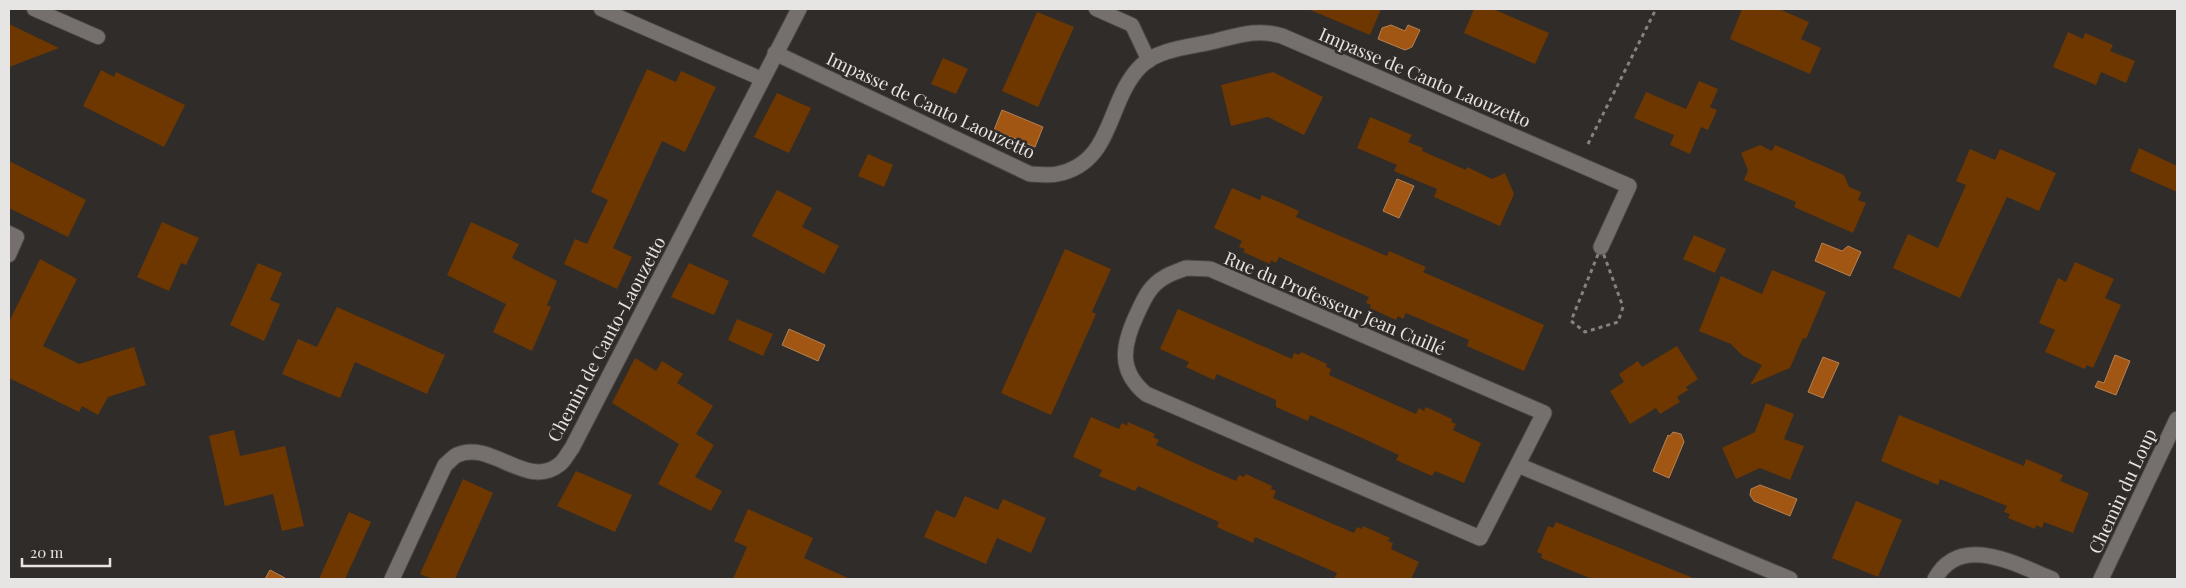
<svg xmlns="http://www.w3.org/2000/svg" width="2186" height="588" viewBox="0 0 2186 588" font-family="'Playfair Display',serif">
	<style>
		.water { fill: #a15613; stroke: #b68151 }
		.building { fill: #6e3700 }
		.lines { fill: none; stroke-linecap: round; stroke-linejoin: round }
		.service-casing { stroke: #4a4744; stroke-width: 16 }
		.minor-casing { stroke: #4a4744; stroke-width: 17 }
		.path { stroke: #858280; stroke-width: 3; stroke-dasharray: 4 4; stroke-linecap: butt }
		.service { stroke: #75706d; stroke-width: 14 }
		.minor { stroke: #75706d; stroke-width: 15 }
		.labels { text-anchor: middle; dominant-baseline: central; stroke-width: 5; stroke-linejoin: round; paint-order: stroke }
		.street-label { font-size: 18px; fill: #e7e5e3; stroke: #302c29 }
	</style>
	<rect width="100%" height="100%" fill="#302c29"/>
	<path class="water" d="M 1391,25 L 1405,31 L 1408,25 L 1420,30 L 1412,47 L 1405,50 L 1378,39 L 1382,28 Z
		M 1002,110 L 1043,127 L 1035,147 L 994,130 Z
		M 1397,179 L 1414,186 L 1399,218 L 1383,211 Z
		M 1822,243 L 1842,251 L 1848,246 L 1861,252 L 1850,276 L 1815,261 Z
		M 789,329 L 825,345 L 818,361 L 782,345 Z
		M 2115,355 L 2130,361 L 2116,395 L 2095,387 L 2098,381 L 2104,383 Z
		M 1823,357 L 1839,363 L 1823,398 L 1808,392 Z
		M 1673,432 L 1681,434 L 1684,442 L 1669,478 L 1653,471 L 1668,435 L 1670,436 Z
		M 1760,485 L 1797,499 L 1790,516 L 1754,501 L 1750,495 L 1751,489 Z
		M 270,570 L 285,578 L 285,579 L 265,579 Z"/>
	<path class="building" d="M 1308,9 L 1381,9 L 1370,35 Z
		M 1474,9 L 1493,9 L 1549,33 L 1535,64 L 1464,33 Z
		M 1742,9 L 1779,9 L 1809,22 L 1801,39 L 1821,48 L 1810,74 L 1730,39 Z
		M 1037,12 L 1074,27 L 1038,107 L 1002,91 Z
		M 9,24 L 59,48 L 9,67 Z
		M 2068,32 L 2083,39 L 2085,33 L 2113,45 L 2110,51 L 2135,61 L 2126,83 L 2101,72 L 2096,85 L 2053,67 Z
		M 943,58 L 968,69 L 956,94 L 931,84 Z
		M 647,69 L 676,82 L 681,71 L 716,87 L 685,152 L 662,141 L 613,248 L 632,257 L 617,289 L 564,264 L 575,239 L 587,244 L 608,200 L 591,192 Z
		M 101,70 L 114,77 L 116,72 L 185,105 L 164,147 L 83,106 Z
		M 1273,72 L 1323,97 L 1304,135 L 1268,117 L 1231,126 L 1221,85 Z
		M 1699,81 L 1718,89 L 1710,107 L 1717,110 L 1708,130 L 1701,127 L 1690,154 L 1670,145 L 1674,135 L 1634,118 L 1646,92 L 1686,109 Z
		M 777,93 L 811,108 L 789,153 L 754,137 Z
		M 1370,117 L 1412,135 L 1408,142 L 1423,148 L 1422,151 L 1466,170 L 1467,167 L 1492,179 L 1505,173 L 1514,194 L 1500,226 L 1434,197 L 1437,189 L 1394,171 L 1397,165 L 1357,148 Z
		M 1760,145 L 1772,151 L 1775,145 L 1844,175 L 1849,187 L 1861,192 L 1858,200 L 1866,203 L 1853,233 L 1794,207 L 1796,202 L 1744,180 L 1748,170 L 1741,153 Z
		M 2139,148 L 2177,166 L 2177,192 L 2130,171 Z
		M 1970,149 L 1995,160 L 2000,149 L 2056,173 L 2039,211 L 2007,197 L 1960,298 L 1893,268 L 1908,234 L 1938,248 L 1966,185 L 1956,181 Z
		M 868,154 L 893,165 L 884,187 L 858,176 Z
		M 9,161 L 86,200 L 68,237 L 9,208 Z
		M 1232,188 L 1260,200 L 1262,195 L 1281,203 L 1299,211 L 1296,217 L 1387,256 L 1389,251 L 1426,267 L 1423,272 L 1544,325 L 1524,371 L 1467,346 L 1469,340 L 1406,313 L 1403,319 L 1398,316 L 1396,320 L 1370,308 L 1371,305 L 1366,303 L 1369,297 L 1279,257 L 1276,263 L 1271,260 L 1270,264 L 1243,252 L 1245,249 L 1239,247 L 1242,241 L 1214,228 Z
		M 777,190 L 812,208 L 802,227 L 839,246 L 824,274 L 752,236 Z
		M 162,222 L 199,238 L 186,265 L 181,263 L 169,291 L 137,277 Z
		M 471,222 L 519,244 L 512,258 L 557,281 L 547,305 L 551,307 L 532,351 L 493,332 L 506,304 L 447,275 Z
		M 1694,235 L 1726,249 L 1715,273 L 1683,259 Z
		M 1065,249 L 1111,269 L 1092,312 L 1096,314 L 1051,415 L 1001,393 Z
		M 40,259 L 77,279 L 43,346 L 79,364 L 134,347 L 146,385 L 108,397 L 98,415 L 82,406 L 79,412 L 9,378 L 9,322 Z
		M 2075,262 L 2114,279 L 2105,298 L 2121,305 L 2093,368 L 2087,365 L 2085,369 L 2045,352 L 2055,330 L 2039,323 L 2058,278 L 2066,282 Z
		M 258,263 L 282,273 L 270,300 L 280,304 L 264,341 L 230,325 Z
		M 689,263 L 729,281 L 714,315 L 671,297 Z
		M 1772,270 L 1826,292 L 1806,339 L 1803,338 L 1790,368 L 1750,385 L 1762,365 L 1743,356 L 1731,344 L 1699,331 L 1721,276 L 1762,294 Z
		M 337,307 L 445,355 L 427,394 L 355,362 L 340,398 L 282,374 L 298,339 L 317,347 Z
		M 1178,309 L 1292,359 L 1294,353 L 1299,355 L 1301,352 L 1327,364 L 1326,367 L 1331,369 L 1329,375 L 1416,414 L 1419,408 L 1424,411 L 1426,407 L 1452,419 L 1451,422 L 1456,424 L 1453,430 L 1481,443 L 1464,483 L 1435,471 L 1432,476 L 1396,460 L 1399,455 L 1351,433 L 1310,415 L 1308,421 L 1276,407 L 1276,400 L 1217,374 L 1214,380 L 1186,367 L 1189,362 L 1160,349 Z
		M 737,319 L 773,334 L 763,356 L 728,340 Z
		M 1677,346 L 1698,379 L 1686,387 L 1688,390 L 1677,397 L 1680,402 L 1660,414 L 1656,408 L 1630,424 L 1610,391 L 1624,382 L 1619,374 L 1638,361 L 1642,367 Z
		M 635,358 L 656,371 L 662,361 L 683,374 L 677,383 L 713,406 L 696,434 L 714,445 L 695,477 L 722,491 L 711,511 L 658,484 L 679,444 L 612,403 Z
		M 1766,403 L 1794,414 L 1784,439 L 1804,446 L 1790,480 L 1760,468 L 1736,479 L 1722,448 L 1755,432 Z
		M 1899,415 L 2024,466 L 2026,459 L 2063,475 L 2060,481 L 2089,493 L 2073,533 L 2044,522 L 2042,528 L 2036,525 L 2035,529 L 2008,518 L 2010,514 L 2004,512 L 2007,506 L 1940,479 L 1938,485 L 1881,461 Z
		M 1091,417 L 1119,429 L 1122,423 L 1127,426 L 1128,422 L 1155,434 L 1153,437 L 1159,440 L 1156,445 L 1208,469 L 1236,481 L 1239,475 L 1244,477 L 1246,474 L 1272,486 L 1271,489 L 1276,491 L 1273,498 L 1354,533 L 1357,527 L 1362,529 L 1363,526 L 1390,538 L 1388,541 L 1393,543 L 1391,549 L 1419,562 L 1411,579 L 1334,579 L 1337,573 L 1255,537 L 1253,543 L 1217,527 L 1219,522 L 1138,486 L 1135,491 L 1099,476 L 1102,470 L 1073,457 Z
		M 234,430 L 240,456 L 285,446 L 304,526 L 282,531 L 273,494 L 225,506 L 209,436 Z
		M 576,471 L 632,495 L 615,532 L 557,506 Z
		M 463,479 L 493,493 L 455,579 L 433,579 L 420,574 Z
		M 965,496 L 998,510 L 1003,499 L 1046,518 L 1031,553 L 997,538 L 986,564 L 924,537 L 936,510 L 955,518 Z
		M 1856,501 L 1902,520 L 1878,577 L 1832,558 Z
		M 748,509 L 813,538 L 804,558 L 850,579 L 733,579 L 747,547 L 734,541 Z
		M 349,512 L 371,522 L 345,579 L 319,579 Z
		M 1556,522 L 1693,578 L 1693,579 L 1592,579 L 1541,558 L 1542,554 L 1537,552 L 1548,526 L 1553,528 Z"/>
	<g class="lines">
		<defs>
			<path id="service" d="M 34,9 L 98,37
				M 601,9 L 762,79
				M 1096,9 L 1132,25 L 1149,61
				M 9,233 L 17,237 L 9,255"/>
			<path id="minor" d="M 775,53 L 1030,174 C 1039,174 1049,176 1057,174 C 1115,163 1106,99 1142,65 C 1159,49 1190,47 1211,42 C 1237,36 1256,28 1282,36 L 1629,186 L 1601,247
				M 1186,268 L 1210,269 L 1544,413 L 1480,538 L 1146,394 C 1117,370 1123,344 1137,314 C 1144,299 1150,285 1165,277 C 1171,273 1179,271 1186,268 Z
				M 1518,465 L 1790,579
				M 392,579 L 445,465 C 449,462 453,457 457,455 C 491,439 527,491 560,464 C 565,460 568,453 572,448 L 799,9
				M 1935,579 C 1960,532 2017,565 2052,579
				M 2101,579 L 2177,419"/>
		</defs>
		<use href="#service" class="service-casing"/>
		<use href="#minor" class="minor-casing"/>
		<path class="path" d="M 1588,144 L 1656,9
			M 1601,247 L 1623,307 L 1618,322 L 1585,332 L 1571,321 Z"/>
		<use href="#service" class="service"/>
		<use href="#minor" class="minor"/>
	</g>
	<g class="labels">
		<g class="street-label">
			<text transform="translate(1425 77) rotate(23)">Impasse de Canto Laouzetto</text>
			<text transform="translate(931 105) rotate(25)">Impasse de Canto Laouzetto</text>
			<text transform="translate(1335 303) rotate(23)">Rue du Professeur Jean Cuillé</text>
			<text transform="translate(606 339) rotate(-62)">Chemin de Canto-Laouzetto</text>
			<text transform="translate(2122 491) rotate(-65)">Chemin du Loup</text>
		</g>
	</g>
	<rect width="2186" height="588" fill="none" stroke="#e7e5e3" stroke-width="20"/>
	<path d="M22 558v8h88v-8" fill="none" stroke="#e7e5e3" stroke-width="2.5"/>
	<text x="30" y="558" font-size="15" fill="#e7e5e3" stroke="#302c29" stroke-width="4" paint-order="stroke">20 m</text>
</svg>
